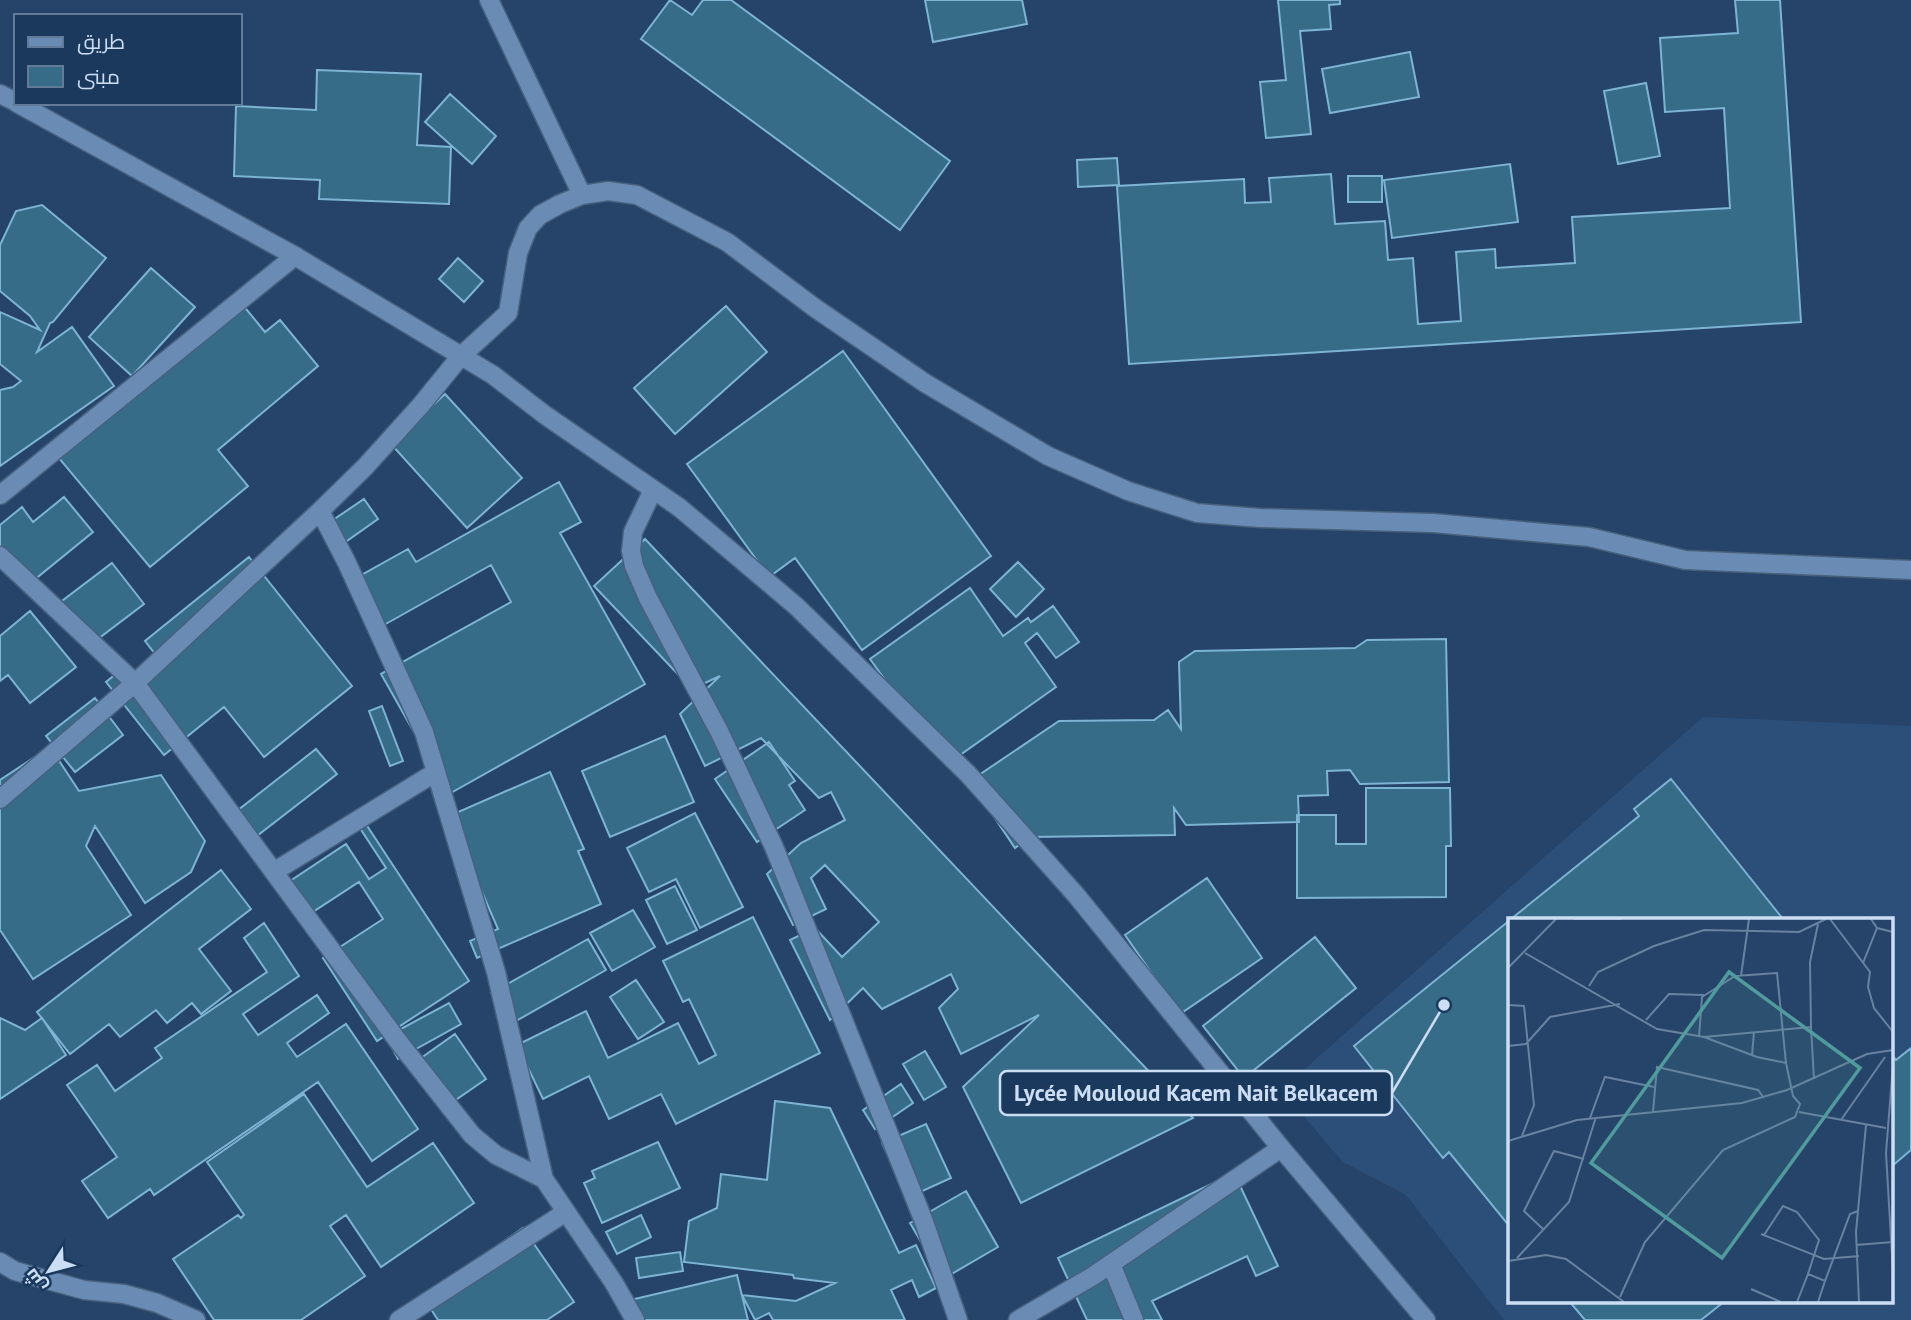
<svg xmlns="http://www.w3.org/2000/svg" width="1911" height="1320" viewBox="0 0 1911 1320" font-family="'PT Sans',Cairo,sans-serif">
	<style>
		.built { fill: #2c4f7a; fill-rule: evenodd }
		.building { fill: #376c89; stroke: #7db3d3; stroke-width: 2 }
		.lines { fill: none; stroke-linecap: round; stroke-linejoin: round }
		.street-casing { stroke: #46607e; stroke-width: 21 }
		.secondary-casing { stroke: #46607e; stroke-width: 21 }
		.street { stroke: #6a8bb4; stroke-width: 18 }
		.secondary { stroke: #6a8bb4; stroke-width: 18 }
		.inset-road { fill: none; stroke: #6882a1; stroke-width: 2 }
		.view { fill: #519a9d; fill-opacity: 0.15; stroke: #519a9d; stroke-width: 3.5 }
		.inset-edge { fill: none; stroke: #ccdef4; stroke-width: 3.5 }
		.leader { fill: none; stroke: #ccdef4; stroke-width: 2.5 }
		.callout-dot { fill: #ccdef4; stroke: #1b395d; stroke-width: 2.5 }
		.callout { fill: #1b395d; stroke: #ccdef4; stroke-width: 2.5 }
		.callout-label { font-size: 23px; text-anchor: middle; font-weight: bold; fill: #ccdef4 }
	</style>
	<rect width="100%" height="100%" fill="#264469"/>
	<path class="built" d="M 1703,717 L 1911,726 L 1911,1320 L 1504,1320 L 1406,1195 L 1343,1162 L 1281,1090 ZM 1510,919 L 1892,919 L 1892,1301 L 1510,1301 Z"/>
	<path class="building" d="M 670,0 L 692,15 L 703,0 L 731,0 L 950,161 L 900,230 L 641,39 Z
		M 925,0 L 1022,0 L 1027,24 L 933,42 Z
		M 1278,0 L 1340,0 L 1340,4 L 1329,5 L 1331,29 L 1300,31 L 1311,134 L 1266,138 L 1260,82 L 1286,80 Z
		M 1735,0 L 1780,0 L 1801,322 L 1129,364 L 1117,186 L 1244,179 L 1245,203 L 1271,202 L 1269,178 L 1331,174 L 1335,224 L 1385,221 L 1388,260 L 1413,258 L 1418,324 L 1461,321 L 1456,252 L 1495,249 L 1496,268 L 1575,263 L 1572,217 L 1730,208 L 1724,108 L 1665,112 L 1660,38 L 1738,33 Z
		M 1410,52 L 1419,97 L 1330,113 L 1322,69 Z
		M 317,70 L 421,74 L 417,145 L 451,147 L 449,204 L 319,199 L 320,180 L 234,176 L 236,106 L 316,110 Z
		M 1646,83 L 1660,156 L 1618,164 L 1604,91 Z
		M 450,94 L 496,136 L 472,164 L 425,122 Z
		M 1117,158 L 1119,185 L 1078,187 L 1077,160 Z
		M 1510,164 L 1518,222 L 1392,238 L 1384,180 Z
		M 1348,176 L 1382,176 L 1382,202 L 1348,202 Z
		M 42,205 L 106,258 L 53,322 L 50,323 L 37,352 L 72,327 L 114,386 L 0,466 L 0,390 L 13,387 L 21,381 L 0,364 L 0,312 L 40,330 L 30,316 L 0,291 L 0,245 L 16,211 Z
		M 458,258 L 483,281 L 464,302 L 439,279 Z
		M 151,268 L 195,307 L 132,376 L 89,337 Z
		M 242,304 L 265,332 L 280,320 L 318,366 L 218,450 L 248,486 L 150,567 L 58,457 Z
		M 726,306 L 767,352 L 675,434 L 634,388 Z
		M 843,351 L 991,556 L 862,650 L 795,558 L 769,577 L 687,464 Z
		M 445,394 L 522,478 L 467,528 L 391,444 Z
		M 559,482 L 581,522 L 560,533 L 645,684 L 449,794 L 381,674 L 511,602 L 491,565 L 375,630 L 349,582 L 408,549 L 416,562 Z
		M 64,497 L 93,532 L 23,589 L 0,561 L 0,525 L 22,507 L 33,522 Z
		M 364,499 L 378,519 L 344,543 L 330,522 Z
		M 645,539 L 1193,1118 L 1021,1203 L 963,1087 L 1039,1015 L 961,1054 L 939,1008 L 958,989 L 951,974 L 882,1009 L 863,988 L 830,1020 L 790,940 L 815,928 L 842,957 L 879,922 L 825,865 L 811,878 L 826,909 L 793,925 L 767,874 L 801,843 L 845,820 L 831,792 L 819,798 L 761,738 L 705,766 L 680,714 L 720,676 L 692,689 L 594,586 Z
		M 249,557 L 352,686 L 264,757 L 224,707 L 164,755 L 106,682 L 126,666 L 138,682 L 162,663 L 145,641 Z
		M 1018,562 L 1044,589 L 1016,617 L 990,589 Z
		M 112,563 L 144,604 L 86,648 L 54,607 Z
		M 970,588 L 1003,636 L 1028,618 L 1031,622 L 1053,606 L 1079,642 L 1056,658 L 1037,633 L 1025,643 L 1056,687 L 946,765 L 870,659 Z
		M 30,611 L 76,667 L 30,703 L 8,675 L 0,681 L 0,636 Z
		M 1446,639 L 1449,782 L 1360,784 L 1350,770 L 1327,771 L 1328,795 L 1298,796 L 1299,822 L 1186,825 L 1174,808 L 1175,835 L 1030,837 L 1015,848 L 970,781 L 1059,721 L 1154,720 L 1168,710 L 1181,729 L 1179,662 L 1195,651 L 1355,648 L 1367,640 Z
		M 95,698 L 123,735 L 75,772 L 46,736 Z
		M 382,706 L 403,761 L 390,766 L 369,711 Z
		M 665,736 L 694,802 L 610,837 L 582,771 Z
		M 769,742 L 795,781 L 789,785 L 805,810 L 757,842 L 715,779 Z
		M 50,747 L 79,791 L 161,775 L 205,841 L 191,872 L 145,903 L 95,826 L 86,846 L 131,915 L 33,979 L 0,930 L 0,780 Z
		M 316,749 L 337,774 L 253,839 L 233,814 Z
		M 550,772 L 584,849 L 578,851 L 601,904 L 477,958 L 470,941 L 498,929 L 449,816 Z
		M 1671,779 L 1783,919 L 1511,919 L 1639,816 L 1634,809 Z
		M 1366,788 L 1450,788 L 1451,846 L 1446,846 L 1446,897 L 1297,898 L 1297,815 L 1336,815 L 1336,844 L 1366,844 Z
		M 358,812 L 469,981 L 377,1041 L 323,958 L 383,919 L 359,882 L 305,917 L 284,885 L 346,844 L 369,879 L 386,868 L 352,816 Z
		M 695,813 L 743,907 L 700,928 L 676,879 L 649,892 L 627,848 Z
		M 221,870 L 251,909 L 199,949 L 231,991 L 201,1014 L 192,1003 L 167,1023 L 156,1010 L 120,1037 L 109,1024 L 70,1054 L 37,1012 Z
		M 1207,878 L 1262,958 L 1180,1014 L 1125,935 Z
		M 675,886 L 697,930 L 667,944 L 646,900 Z
		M 633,910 L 655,947 L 612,971 L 590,933 Z
		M 753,917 L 820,1053 L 676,1124 L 661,1094 L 609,1119 L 589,1076 L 543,1099 L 517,1045 L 586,1011 L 608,1058 L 678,1023 L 699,1064 L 716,1055 L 689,999 L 683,1002 L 663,961 Z
		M 1510,920 L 1510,1227 L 1449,1152 L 1443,1158 L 1354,1046 Z
		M 264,923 L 299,976 L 243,1014 L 258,1035 L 317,995 L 329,1013 L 287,1043 L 297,1057 L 346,1024 L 418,1129 L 372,1161 L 318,1082 L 154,1195 L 150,1189 L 108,1218 L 82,1181 L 117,1157 L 67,1085 L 97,1065 L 115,1091 L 162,1058 L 155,1048 L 267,972 L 244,938 Z
		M 1315,937 L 1356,988 L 1244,1078 L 1203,1026 Z
		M 588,939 L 606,970 L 509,1025 L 491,993 Z
		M 636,980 L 664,1022 L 638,1039 L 610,997 Z
		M 449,1003 L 461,1024 L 398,1059 L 386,1037 Z
		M 0,1018 L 25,1030 L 42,1018 L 66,1055 L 0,1099 Z
		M 455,1034 L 486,1079 L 444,1108 L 414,1063 Z
		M 1911,1048 L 1911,1150 L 1892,1166 L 1892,1055 L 1896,1060 Z
		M 925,1051 L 946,1087 L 924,1100 L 903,1064 Z
		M 901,1084 L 913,1103 L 875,1129 L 863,1110 Z
		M 304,1094 L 367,1187 L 433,1143 L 474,1203 L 381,1267 L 346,1215 L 330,1226 L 365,1276 L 301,1320 L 214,1320 L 173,1259 L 238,1215 L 241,1218 L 244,1215 L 207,1162 Z
		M 775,1101 L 830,1108 L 899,1253 L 916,1245 L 936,1288 L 919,1297 L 912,1280 L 891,1290 L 905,1320 L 773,1320 L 769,1313 L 755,1320 L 742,1295 L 796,1301 L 835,1283 L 794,1278 L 793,1275 L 684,1262 L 689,1221 L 717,1208 L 721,1174 L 767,1180 Z
		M 926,1124 L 951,1178 L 907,1198 L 882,1143 Z
		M 658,1142 L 680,1188 L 602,1223 L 584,1183 L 595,1178 L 592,1171 Z
		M 1234,1173 L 1278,1266 L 1256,1276 L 1247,1256 L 1152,1301 L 1162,1320 L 1087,1320 L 1058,1258 Z
		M 966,1191 L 998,1247 L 943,1279 L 910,1223 Z
		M 641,1215 L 651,1237 L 617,1254 L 606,1232 Z
		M 523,1228 L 574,1302 L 547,1320 L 438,1320 L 423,1297 Z
		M 680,1252 L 683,1271 L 639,1278 L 636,1258 Z
		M 737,1275 L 748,1320 L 630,1320 L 626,1301 Z
		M 1569,1301 L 1725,1301 L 1701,1320 L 1585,1320 Z"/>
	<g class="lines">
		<defs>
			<path id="street" d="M 489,0 L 582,195
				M 653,490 L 633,532 L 631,551 L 634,566 L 648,598 L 719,731 L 774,847 L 923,1219 L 958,1320
				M 0,495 L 295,256
				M 0,556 L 135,683 L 398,1041 L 472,1135 L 496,1155 L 544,1179
				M 0,799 L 135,683 L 320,511
				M 275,871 L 436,772
				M 0,1262 L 15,1271 L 84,1290 L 124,1294 L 157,1303 L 196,1320
				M 1111,1264 L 1134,1320
				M 399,1320 L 566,1212
				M 635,1320 L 614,1283 L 544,1179 L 496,972 L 424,732 L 347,563 L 320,511 L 365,467 L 421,405 L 460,357 L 508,313 L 518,253 L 528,228 L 540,215 L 560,204 L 582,195 L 608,191 L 637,195 L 727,242 L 815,308 L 925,383 L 1048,456 L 1128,491 L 1197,513 L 1260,518 L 1433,523 L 1589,537 L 1685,560 L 1911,570
				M 1018,1320 L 1093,1276 L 1281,1148"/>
			<path id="secondary" d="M 0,94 L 16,102
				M 17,103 L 295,256 L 493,375 L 545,415 L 680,508 L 796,606 L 968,774 L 1076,895 L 1281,1148 L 1426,1320"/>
		</defs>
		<use href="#street" class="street-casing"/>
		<use href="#secondary" class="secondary-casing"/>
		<use href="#street" class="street"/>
		<use href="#secondary" class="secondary"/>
	</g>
	<g transform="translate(1508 918)">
		<rect width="385" height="385" fill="#264469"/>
		<path class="inset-road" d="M 66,1 L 113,1M 322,1 L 362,54 L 360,69 L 366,90 L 385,114M 363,1 L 369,10 L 385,14M 17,35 L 149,111 L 196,119 L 249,139 L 278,145 L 285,178 L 292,186 L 287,199 L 215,232 L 137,324 L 112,379M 355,45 L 369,10M 0,50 L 48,1M 233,58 L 241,1M 81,68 L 90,54 L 146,28 L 196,12 L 291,14 L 318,1M 0,87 L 16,88 L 26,187 L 14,218M 138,102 L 161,76 L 196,77M 303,109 L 302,44 L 310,6M 191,119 L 194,79 L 227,58 L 269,55 L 278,145M 196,119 L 303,109 L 306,161M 0,128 L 18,126 L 42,99 L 112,86M 244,137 L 246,114M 385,146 L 378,235 L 385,355M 145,194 L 149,149 L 250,172 L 256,180M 291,194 L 378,210M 82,200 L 97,159 L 146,169M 333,202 L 377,139M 0,223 L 69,202 L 234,185 L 279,172 L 359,136 L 385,132M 36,312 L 16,293 L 46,233 L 76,241M 253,316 L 316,341 L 351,338M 256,317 L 275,288 L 289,294 L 311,322 L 300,356 L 317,363 L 342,296 L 350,293M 348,327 L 385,324M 9,340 L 61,284 L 88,199M 0,343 L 38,337 L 58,341 L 116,384M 243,371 L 273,384M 289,384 L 300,356M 310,384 L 317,363M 351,384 L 348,314 L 358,207"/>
		<path class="view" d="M 221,54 L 352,150 L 214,340 L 83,245 Z"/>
		<rect width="385" height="385" class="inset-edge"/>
	</g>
	<path class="leader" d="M1444 1005L1392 1093"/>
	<circle class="callout-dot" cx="1444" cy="1005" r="7"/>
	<rect class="callout" x="1000" y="1071" width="392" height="44" rx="7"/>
	<g class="callout-label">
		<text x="1196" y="1101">Lycée Mouloud Kacem Nait Belkacem</text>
	</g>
	<rect x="14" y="14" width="228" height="91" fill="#1b395d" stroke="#627b99" stroke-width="2"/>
	<rect x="28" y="37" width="35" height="10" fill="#6a8bb4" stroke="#627b99" stroke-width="2"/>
	<text x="77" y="49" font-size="21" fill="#ccdef4">طريق</text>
	<rect x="28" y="66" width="35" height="21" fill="#376c89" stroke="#627b99" stroke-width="2"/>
	<text x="77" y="84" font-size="21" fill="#ccdef4">مبنى</text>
	<g transform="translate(49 1271) rotate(234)" stroke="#1b395d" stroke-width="5" paint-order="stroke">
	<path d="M0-5L12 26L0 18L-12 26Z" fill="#ccdef4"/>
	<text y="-10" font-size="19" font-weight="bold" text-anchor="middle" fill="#ccdef4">ش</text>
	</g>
</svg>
